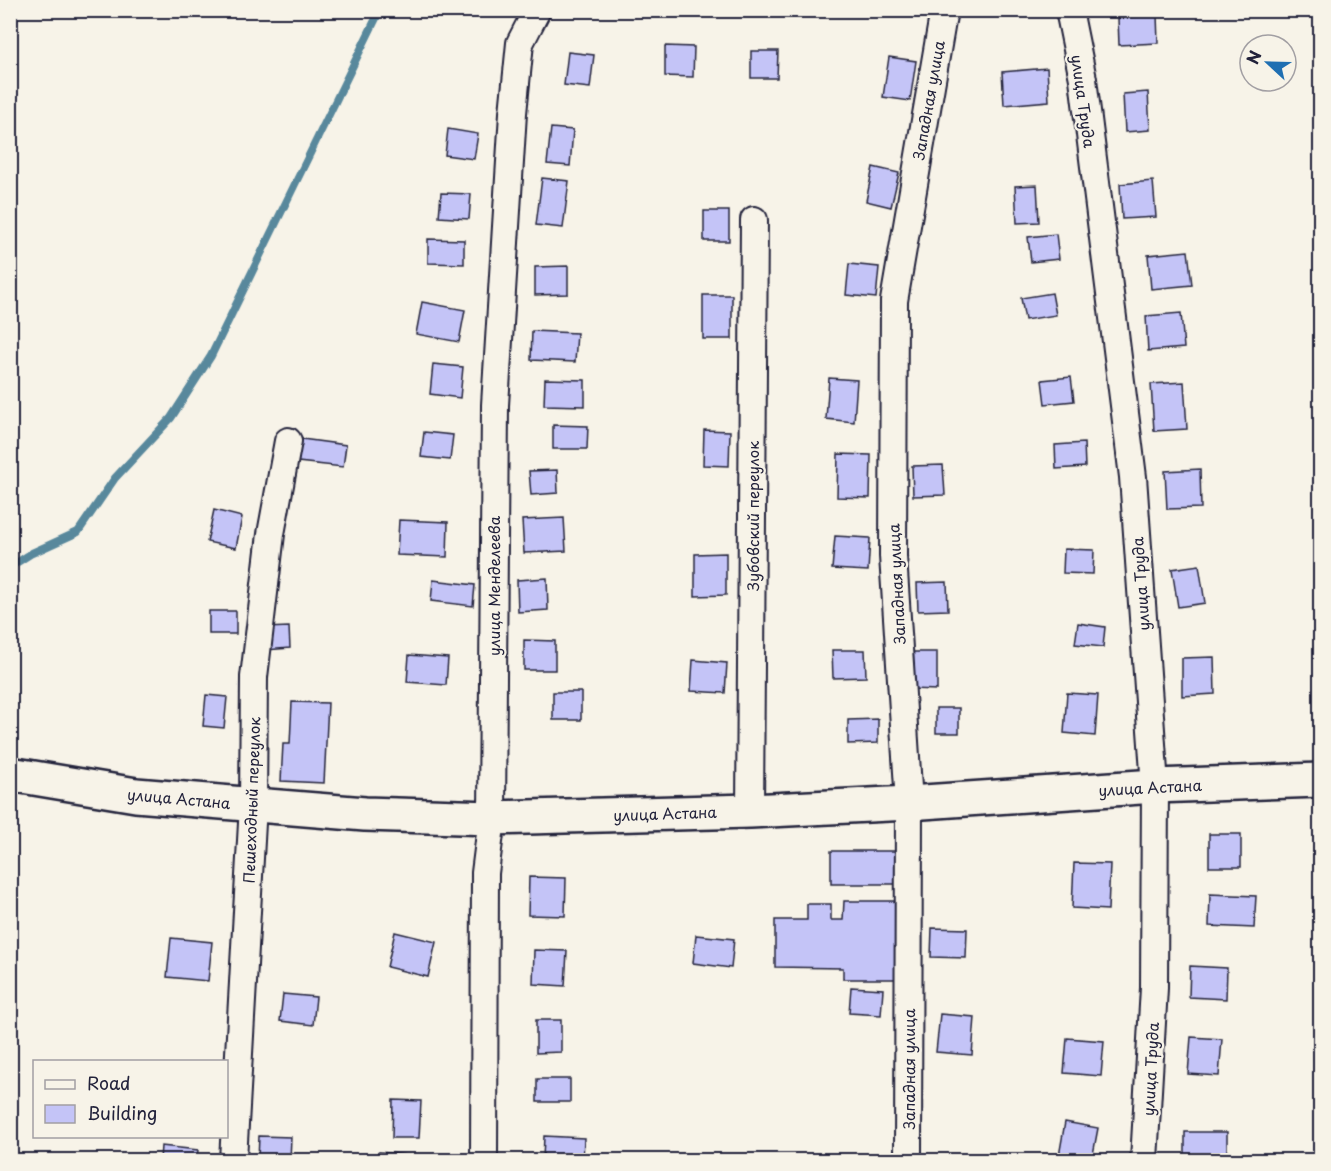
<svg xmlns="http://www.w3.org/2000/svg" width="1331" height="1171" viewBox="0 0 1331 1171" font-family="'Playpen Sans',sans-serif">
	<style>
		.lines { fill: none; stroke-linecap: round; stroke-linejoin: round }
		.stream { stroke: #59889c; stroke-width: 8 }
		.building { fill: #c4c4f7; stroke: #22223b; stroke-width: 1.5 }
		.street-casing { stroke: #22223b; stroke-width: 30 }
		.secondary-casing { stroke: #22223b; stroke-width: 38 }
		.street { stroke: #f7f3e8; stroke-width: 26 }
		.secondary { stroke: #f7f3e8; stroke-width: 33 }
		.labels { text-anchor: middle; dominant-baseline: central; stroke-width: 4.5; stroke-linejoin: round; paint-order: stroke }
		.street-label { font-size: 15px; fill: #22223b; stroke: #f7f3e8 }
	</style>
	<rect width="100%" height="100%" fill="#f7f3e8"/>
	<filter id="ink" filterUnits="userSpaceOnUse"><feTurbulence type="fractalNoise" baseFrequency=".0167" numOctaves="2"/><feDisplacementMap in="SourceGraphic" scale="12" xChannelSelector="R" yChannelSelector="G"/><feConvolveMatrix kernelMatrix="1 2 1 2 8 2 1 2 1" color-interpolation-filters="sRGB"/></filter>
	<g filter="url(#ink)">
		<g class="lines">
			<path class="stream" d="M 10,567 L 32,553 L 78,532 L 115,478 L 171,418 L 211,356 L 380,10"/>
		</g>
		<path class="building" d="M 1157,15 L 1158,43 L 1119,45 L 1118,18 Z
			M 665,46 L 694,47 L 693,77 L 665,76 Z
			M 751,51 L 778,51 L 777,78 L 751,78 Z
			M 568,52 L 594,55 L 590,88 L 564,85 Z
			M 889,57 L 916,61 L 910,101 L 883,97 Z
			M 1047,68 L 1049,101 L 1004,105 L 1002,72 Z
			M 1148,92 L 1150,130 L 1125,132 L 1123,94 Z
			M 551,128 L 573,130 L 570,166 L 547,164 Z
			M 448,129 L 478,134 L 474,159 L 445,155 Z
			M 873,167 L 899,173 L 891,207 L 866,201 Z
			M 542,178 L 569,181 L 563,228 L 536,225 Z
			M 1153,181 L 1156,217 L 1122,219 L 1120,184 Z
			M 1037,185 L 1039,222 L 1017,223 L 1015,186 Z
			M 441,193 L 471,194 L 469,219 L 439,217 Z
			M 704,211 L 729,211 L 729,241 L 704,241 Z
			M 1056,234 L 1059,259 L 1031,262 L 1028,237 Z
			M 428,239 L 464,240 L 464,264 L 428,263 Z
			M 1188,251 L 1192,285 L 1151,289 L 1148,255 Z
			M 849,264 L 879,267 L 876,298 L 846,295 Z
			M 568,266 L 568,294 L 535,295 L 535,267 Z
			M 1052,293 L 1056,315 L 1025,320 L 1021,298 Z
			M 703,295 L 732,295 L 732,339 L 703,339 Z
			M 422,302 L 465,310 L 459,342 L 416,334 Z
			M 1181,313 L 1184,348 L 1148,351 L 1146,316 Z
			M 532,331 L 577,333 L 575,362 L 531,360 Z
			M 433,364 L 463,367 L 460,398 L 430,394 Z
			M 1071,377 L 1074,401 L 1045,404 L 1042,380 Z
			M 829,378 L 857,380 L 854,422 L 826,419 Z
			M 545,379 L 585,380 L 585,406 L 544,405 Z
			M 1184,382 L 1187,429 L 1154,431 L 1151,384 Z
			M 553,425 L 588,426 L 587,449 L 553,449 Z
			M 704,430 L 730,431 L 729,466 L 703,465 Z
			M 424,432 L 453,435 L 450,460 L 421,457 Z
			M 302,439 L 346,445 L 343,467 L 298,462 Z
			M 1084,443 L 1085,467 L 1056,469 L 1055,445 Z
			M 838,454 L 871,455 L 870,498 L 837,497 Z
			M 943,465 L 945,495 L 913,496 L 912,466 Z
			M 1200,469 L 1201,508 L 1167,509 L 1165,471 Z
			M 557,470 L 558,493 L 531,495 L 529,471 Z
			M 214,510 L 242,517 L 236,548 L 207,542 Z
			M 564,518 L 566,551 L 524,553 L 522,520 Z
			M 399,520 L 448,522 L 447,557 L 397,555 Z
			M 835,536 L 870,538 L 868,571 L 832,569 Z
			M 1064,549 L 1094,550 L 1093,574 L 1063,573 Z
			M 726,553 L 726,595 L 695,596 L 695,554 Z
			M 1199,565 L 1205,603 L 1178,607 L 1172,569 Z
			M 547,578 L 548,610 L 518,612 L 517,580 Z
			M 433,580 L 475,585 L 473,606 L 431,601 Z
			M 947,582 L 948,610 L 918,611 L 917,583 Z
			M 209,611 L 236,611 L 236,634 L 209,634 Z
			M 1078,623 L 1105,627 L 1103,647 L 1075,644 Z
			M 289,627 L 290,648 L 266,650 L 265,628 Z
			M 524,640 L 555,641 L 555,670 L 524,670 Z
			M 832,650 L 865,650 L 866,677 L 833,678 Z
			M 911,652 L 937,652 L 937,690 L 911,689 Z
			M 409,655 L 448,658 L 446,685 L 407,682 Z
			M 1214,657 L 1215,694 L 1182,696 L 1182,658 Z
			M 693,660 L 727,663 L 725,693 L 691,691 Z
			M 553,692 L 581,692 L 581,720 L 553,720 Z
			M 1067,693 L 1098,695 L 1095,736 L 1064,733 Z
			M 206,695 L 227,697 L 224,728 L 203,726 Z
			M 292,702 L 328,703 L 324,783 L 281,781 L 283,744 L 290,744 Z
			M 936,708 L 959,708 L 959,733 L 936,733 Z
			M 878,719 L 878,743 L 848,744 L 848,720 Z
			M 1209,834 L 1241,834 L 1241,867 L 1209,867 Z
			M 831,851 L 895,851 L 895,884 L 831,884 Z
			M 1074,863 L 1110,864 L 1108,910 L 1072,908 Z
			M 529,877 L 566,878 L 565,916 L 528,915 Z
			M 1210,894 L 1256,896 L 1254,928 L 1209,926 Z
			M 844,901 L 896,901 L 896,979 L 843,979 L 843,968 L 775,967 L 775,920 L 807,920 L 807,904 L 831,904 L 831,920 L 843,920 Z
			M 932,928 L 967,929 L 966,958 L 931,957 Z
			M 395,932 L 436,942 L 428,977 L 387,967 Z
			M 696,935 L 734,939 L 731,968 L 693,963 Z
			M 171,938 L 212,942 L 208,981 L 167,977 Z
			M 534,950 L 567,951 L 565,986 L 533,984 Z
			M 1190,966 L 1227,968 L 1226,999 L 1189,997 Z
			M 851,987 L 883,989 L 881,1015 L 849,1013 Z
			M 283,994 L 316,997 L 313,1025 L 280,1021 Z
			M 940,1014 L 975,1017 L 972,1055 L 936,1052 Z
			M 536,1020 L 561,1020 L 561,1052 L 536,1053 Z
			M 1191,1037 L 1222,1039 L 1219,1076 L 1188,1074 Z
			M 1067,1038 L 1104,1041 L 1101,1076 L 1064,1073 Z
			M 537,1079 L 570,1079 L 570,1102 L 537,1102 Z
			M 393,1100 L 421,1101 L 419,1138 L 392,1138 Z
			M 1065,1122 L 1098,1128 L 1092,1160 L 1059,1156 Z
			M 1185,1132 L 1227,1132 L 1227,1160 L 1185,1160 Z
			M 259,1136 L 291,1137 L 290,1160 L 258,1160 Z
			M 544,1136 L 584,1138 L 583,1160 L 543,1160 Z
			M 161,1146 L 198,1150 L 197,1160 L 160,1160 Z
			M 379,1152 L 427,1157 L 427,1160 L 378,1160 Z
			M 963,1155 L 963,1160 L 927,1160 L 927,1156 Z"/>
		<g class="lines">
			<defs>
				<path id="street" d="M 1069,10 L 1083,79 L 1133,477 L 1155,786 L 1154,988 L 1144,1160
					M 750,811 L 754,220
					M 233,1160 L 253,805 L 254,677 L 271,534 L 288,441
					M 484,1160 L 485,873 L 492,818 L 495,405 L 513,113 L 520,43 L 537,10
					M 908,1160 L 909,803 L 893,556 L 894,301 L 944,10"/>
				<path id="secondary" d="M 10,774 L 136,795 L 365,814 L 492,818 L 750,811 L 909,803 L 1155,786 L 1320,780"/>
			</defs>
			<use href="#street" class="street-casing"/>
			<use href="#secondary" class="secondary-casing"/>
			<use href="#street" class="street"/>
			<use href="#secondary" class="secondary"/>
		</g>
	</g>
	<g class="labels">
		<g class="street-label">
			<text transform="translate(928 100) rotate(-80)">Западная улица</text>
			<text transform="translate(1084 101) rotate(82)">улица Труда</text>
			<text transform="translate(752 516) rotate(-90)">Зубовский переулок</text>
			<text transform="translate(896 584) rotate(-93)">Западная улица</text>
			<text transform="translate(1140 584) rotate(-94)">улица Труда</text>
			<text transform="translate(493 586) rotate(-90)">улица Менделеева</text>
			<text transform="translate(1150 787) rotate(-3)">улица Астана</text>
			<text transform="translate(179 798) rotate(5)">улица Астана</text>
			<text transform="translate(251 800) rotate(-88)">Пешеходный переулок</text>
			<text transform="translate(665 813) rotate(-2)">улица Астана</text>
			<text transform="translate(908 1069) rotate(-90)">Западная улица</text>
			<text transform="translate(1150 1069) rotate(-87)">улица Труда</text>
		</g>
	</g>
	<rect width="1331" height="1171" fill="none" stroke="#f7f3e8" stroke-width="36"/>
	<rect x="18" y="18" width="1295" height="1135" fill="none" stroke="#22223b" stroke-width="2" filter="url(#ink)"/>
	<rect x="33" y="1060" width="195" height="78" fill="#f7f3e8" stroke="#a29fa3" stroke-width="1.5"/>
	<rect x="45" y="1080" width="30" height="9" fill="#f7f3e8" stroke="#a29fa3" stroke-width="1.5"/>
	<text x="87" y="1090" font-size="18" fill="#22223b">Road</text>
	<rect x="45" y="1105" width="30" height="18" fill="#c4c4f7" stroke="#a29fa3" stroke-width="1.5"/>
	<text x="87" y="1120" font-size="18" fill="#22223b">Building</text>
	<g transform="translate(1268 63) rotate(292)"><circle r="28" fill="#f7f3e8" stroke="#a29fa3" stroke-width="1.5"/>
	<path d="M0-4.5L10 22L0 15L-10 22Z" fill="#1f6fb2"/>
	<text y="-9" font-size="16" font-weight="bold" text-anchor="middle" fill="#22223b">N</text>
	</g>
</svg>
